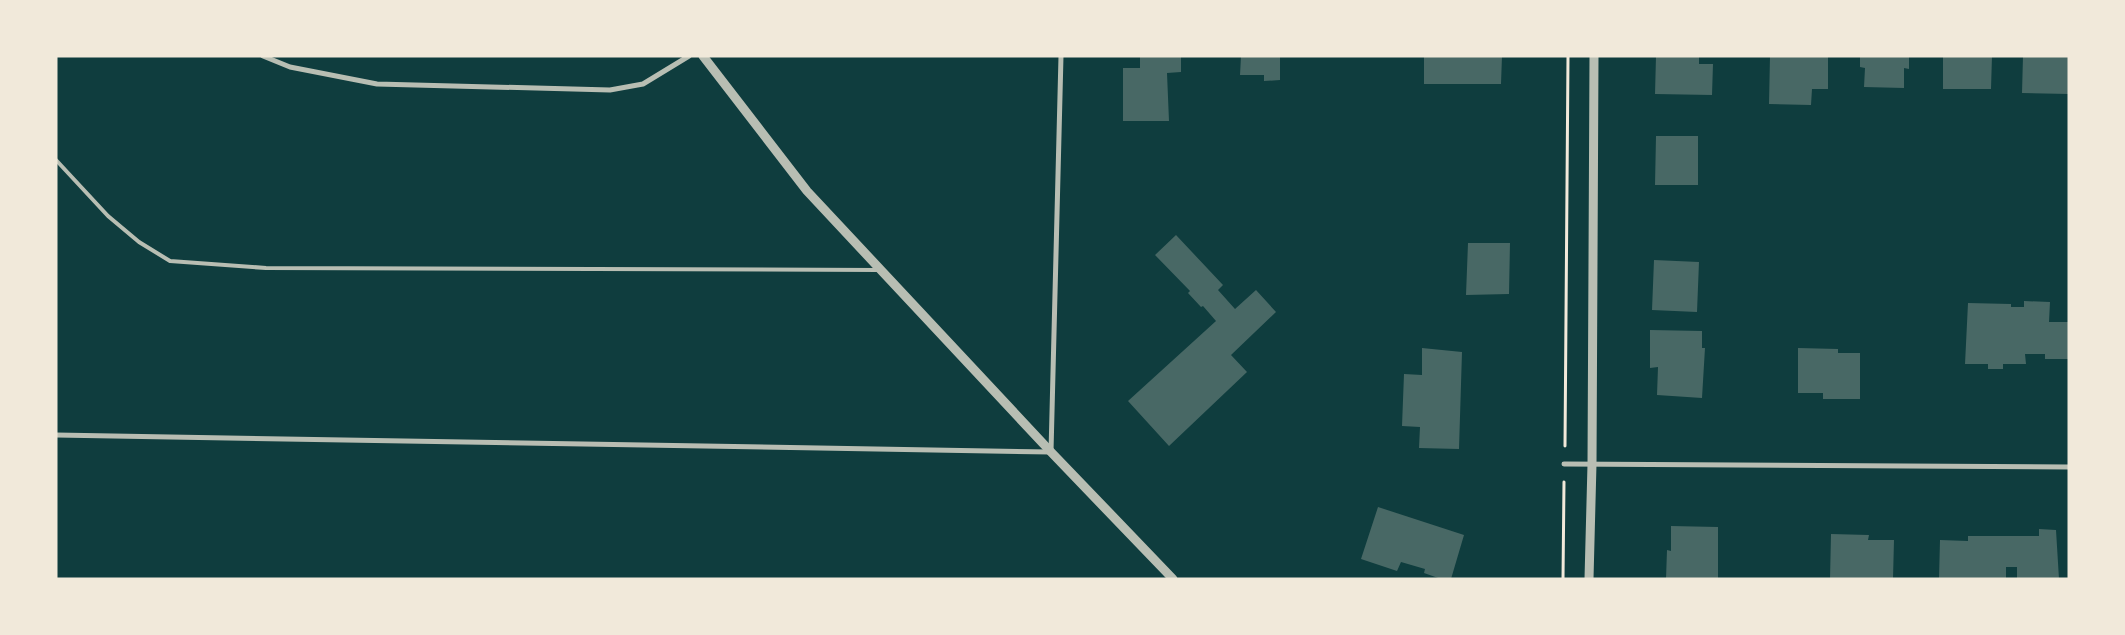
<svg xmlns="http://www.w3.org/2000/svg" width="2125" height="635" viewBox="0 0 2125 635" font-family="Roboto,sans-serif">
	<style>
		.building { fill: #486865 }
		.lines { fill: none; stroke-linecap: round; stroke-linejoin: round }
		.path { stroke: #f1e9da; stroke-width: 3 }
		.service { stroke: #b8beb3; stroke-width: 4 }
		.minor { stroke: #b8beb3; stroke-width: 5 }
		.tertiary { stroke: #b8beb3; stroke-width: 9 }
	</style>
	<rect width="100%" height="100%" fill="#0f3d3e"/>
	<path class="building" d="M 1140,56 L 1181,56 L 1181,72 L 1167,73 L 1169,121 L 1123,121 L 1123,68 L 1140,68 Z
		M 1241,56 L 1280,56 L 1280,80 L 1264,81 L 1264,75 L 1240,75 Z
		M 1424,56 L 1502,56 L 1501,84 L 1424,84 Z
		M 1656,56 L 1699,56 L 1699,64 L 1713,64 L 1712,95 L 1655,94 Z
		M 1770,56 L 1828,56 L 1828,89 L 1812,89 L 1811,105 L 1769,104 Z
		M 1860,56 L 1909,56 L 1909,69 L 1904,68 L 1904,88 L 1864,87 L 1865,68 L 1860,67 Z
		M 1943,56 L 1992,56 L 1991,89 L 1943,89 Z
		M 2023,56 L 2069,56 L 2069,94 L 2022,93 Z
		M 1656,136 L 1698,136 L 1698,185 L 1655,185 Z
		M 1176,235 L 1223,285 L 1218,290 L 1235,309 L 1256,290 L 1276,312 L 1231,355 L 1247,372 L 1169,446 L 1128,401 L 1216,321 L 1203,306 L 1201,307 L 1188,293 L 1190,291 L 1155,255 Z
		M 1468,243 L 1510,243 L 1509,294 L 1466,295 Z
		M 1654,260 L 1699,262 L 1697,312 L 1652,310 Z
		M 2024,301 L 2050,302 L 2049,322 L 2069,322 L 2069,359 L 2045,359 L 2045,354 L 2025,354 L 2026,364 L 2003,364 L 2003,369 L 1988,369 L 1988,364 L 1965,364 L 1968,303 L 2011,304 L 2011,307 L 2024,307 Z
		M 1650,330 L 1702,331 L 1702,348 L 1705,348 L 1702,398 L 1657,395 L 1658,367 L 1650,368 Z
		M 1422,348 L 1462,352 L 1459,449 L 1419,448 L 1420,427 L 1402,426 L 1404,374 L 1422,375 Z
		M 1798,348 L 1838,349 L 1838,353 L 1860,353 L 1860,399 L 1823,399 L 1823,393 L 1798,393 Z
		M 1378,507 L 1464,535 L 1451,579 L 1441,579 L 1424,573 L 1425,569 L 1401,562 L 1397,571 L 1361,559 Z
		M 1671,526 L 1718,527 L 1718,579 L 1666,579 L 1667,550 L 1671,551 Z
		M 2039,529 L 2056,530 L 2059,579 L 2017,579 L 2017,567 L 2006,567 L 2006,579 L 1939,579 L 1940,540 L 1968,541 L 1968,536 L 2039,536 Z
		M 1831,534 L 1869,535 L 1868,540 L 1894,540 L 1893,579 L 1830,579 Z"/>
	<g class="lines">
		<path class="path" d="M 1565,446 L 1568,56
			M 1563,579 L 1564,482"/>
		<path class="service" d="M 56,160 L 108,216 L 139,242 L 170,261 L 266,268 L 879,270"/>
		<path class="minor" d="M 263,56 L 290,67 L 377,84 L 610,90 L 643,84 L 689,56
			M 56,435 L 1051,452 L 1061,56
			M 1564,464 L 2069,467"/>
		<path class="tertiary" d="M 703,56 L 807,191 L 1051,452 L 1173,579
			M 1589,579 L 1592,464 L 1594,56"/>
	</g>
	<rect width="2125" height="635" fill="none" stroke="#f1e9da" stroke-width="115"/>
</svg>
